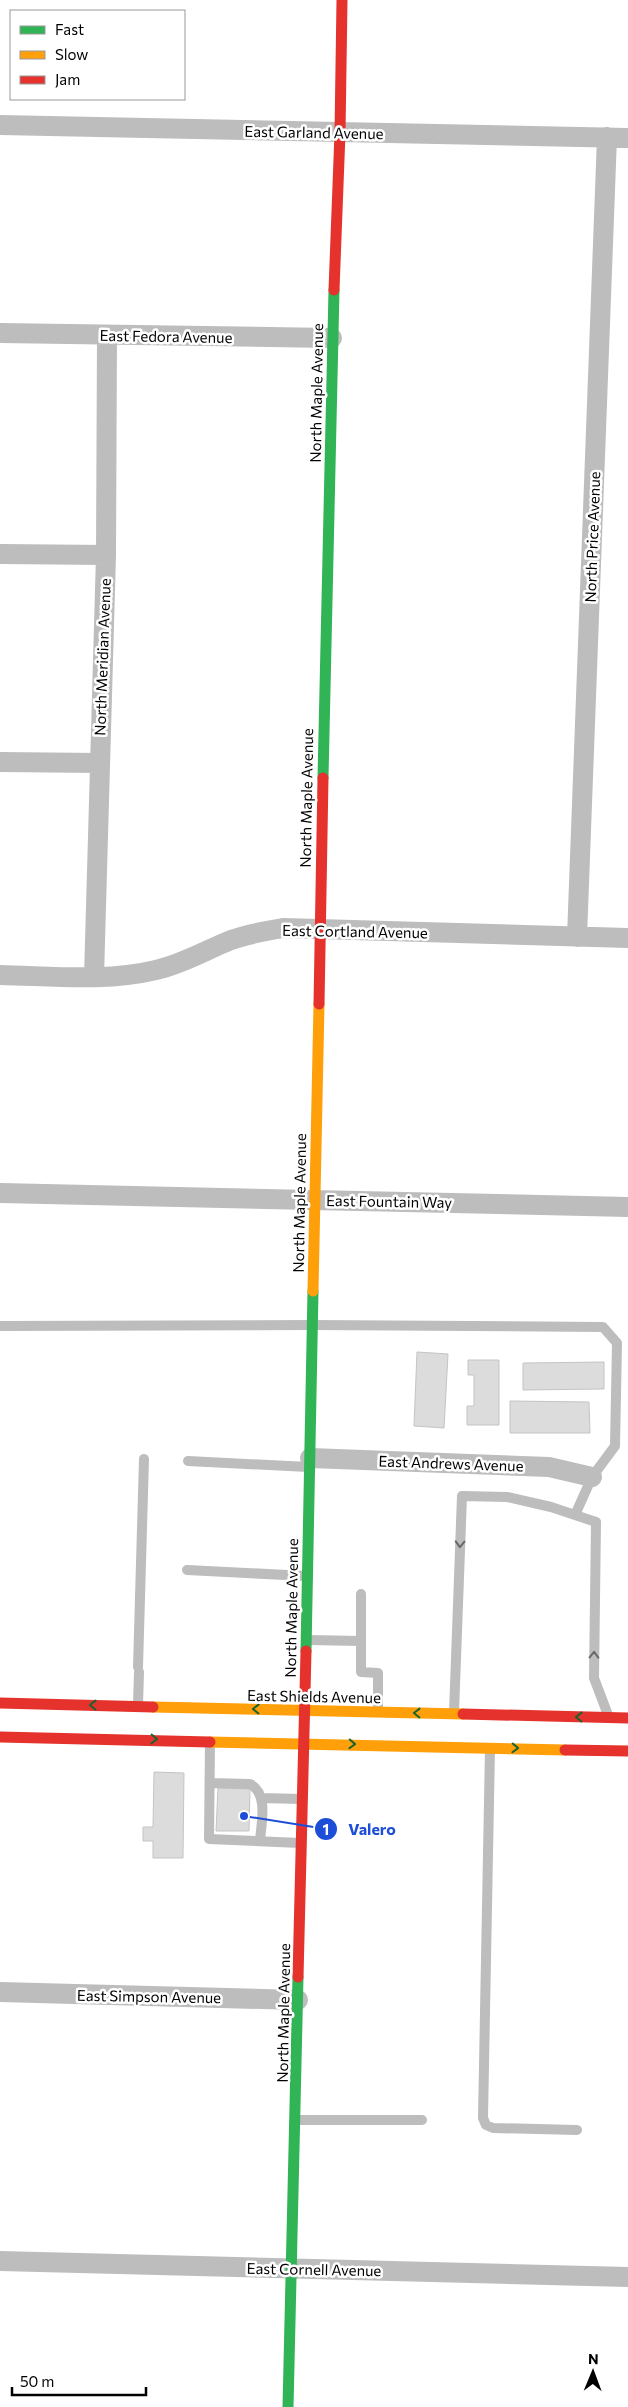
<svg xmlns="http://www.w3.org/2000/svg" width="628" height="2407" viewBox="0 0 628 2407" font-family="Commissioner,sans-serif">
	<style>
		.building { fill: #dcdcdc; stroke: #c4c4c4 }
		.lines { fill: none; stroke-linecap: round; stroke-linejoin: round }
		.lane { stroke: #bdbdbd; stroke-width: 10 }
		.street { stroke: #bdbdbd; stroke-width: 20 }
		.fast { stroke: #30b455; stroke-width: 11 }
		.slow { stroke: #ff9f0a; stroke-width: 11 }
		.jam { stroke: #e5322d; stroke-width: 11 }
		.oneway { stroke: #686868 }
		.oneway2 { stroke: #1a632f }
		.labels { text-anchor: middle; dominant-baseline: central; stroke-width: 5; stroke-linejoin: round; paint-order: stroke }
		.street-label { font-size: 15px; fill: #000; stroke: #fff }
		.leader { fill: none; stroke: #1d4ed8; stroke-width: 2 }
		.callout-dot { fill: #1d4ed8; stroke: #fff; stroke-width: 2 }
		.mark-label { font-size: 15px; text-anchor: middle; font-weight: bold; fill: #fff }
		.callout-label { font-size: 16px; text-anchor: middle; font-weight: bold; fill: #1d4ed8; stroke: #fff; stroke-width: 5; stroke-linejoin: round; paint-order: stroke }
	</style>
	<rect width="100%" height="100%" fill="#fff"/>
	<path class="building" d="M 417,1352 L 448,1354 L 444,1428 L 414,1426 Z
		M 468,1360 L 499,1360 L 499,1425 L 467,1425 L 467,1406 L 474,1406 L 474,1375 L 468,1375 Z
		M 604,1362 L 604,1389 L 523,1390 L 523,1363 Z
		M 510,1401 L 589,1402 L 590,1433 L 510,1433 Z
		M 154,1772 L 184,1773 L 183,1858 L 153,1858 L 153,1841 L 143,1841 L 143,1827 L 153,1827 Z
		M 218,1788 L 250,1789 L 249,1831 L 216,1831 Z"/>
	<g class="lines">
		<path class="lane" d="M 0,1326 L 312,1325 L 603,1327 L 617,1343 L 615,1446 L 592,1477 L 575,1515
			M 188,1461 L 308,1467
			M 187,1570 L 306,1576
			M 361,1594 L 361,1672 L 378,1673 L 378,1711
			M 307,1640 L 361,1641
			M 138,1667 L 144,1459
			M 138,1705 L 139,1672
			M 454,1713 L 462,1496 L 507,1497 L 551,1507 L 596,1522 L 594,1678 L 608,1715
			M 210,1742 L 209,1839 L 300,1843
			M 490,1748 L 483,2118 L 486,2125 L 493,2128 L 577,2130
			M 210,1783 L 250,1784 C 269,1794 261,1824 260,1841
			M 262,1798 L 301,1799
			M 296,2120 L 422,2120"/>
		<path class="street" d="M 0,125 L 628,138
			M 0,333 L 332,338
			M 0,554 L 106,555
			M 0,762 L 99,763
			M 577,937 L 607,137
			M 0,975 C 52,976 106,982 156,970 C 183,964 206,950 231,940 C 248,934 265,931 283,928 L 628,938
			M 94,977 L 106,555 L 107,336
			M 0,1193 L 628,1207
			M 310,1458 L 549,1467 L 592,1477
			M 0,1992 L 298,2000
			M 0,2261 L 628,2277"/>
		<path class="fast" d="M 323,778 L 334,290
			M 306,1651 L 313,1291
			M 288,2407 L 298,1977"/>
		<path class="slow" d="M 313,1291 L 319,1004
			M 153,1707 L 463,1714
			M 210,1742 L 565,1750"/>
		<path class="jam" d="M 334,290 L 340,133 L 342,0
			M 319,1004 L 323,778
			M 0,1703 L 153,1707
			M 463,1714 L 628,1718
			M 0,1737 L 210,1742
			M 565,1750 L 628,1751
			M 298,1977 L 306,1651"/>
	</g>
	<defs><path id="oneway-chevron" d="M-2-3.5L2.5 0L-2 3.5" fill="none" stroke-width="1.6" stroke-linecap="round" stroke-linejoin="round" transform="scale(1.25)"/></defs>
	<g class="oneway">
		<use href="#oneway-chevron" transform="translate(460 1544) rotate(92)"/>
		<use href="#oneway-chevron" transform="translate(594 1655) rotate(-89)"/>
	</g>
	<g class="oneway2">
		<use href="#oneway-chevron" transform="translate(93 1705) rotate(-179)"/>
		<use href="#oneway-chevron" transform="translate(256 1709) rotate(-179)"/>
		<use href="#oneway-chevron" transform="translate(417 1713) rotate(-179)"/>
		<use href="#oneway-chevron" transform="translate(579 1717) rotate(-179)"/>
		<use href="#oneway-chevron" transform="translate(154 1739) rotate(1)"/>
		<use href="#oneway-chevron" transform="translate(352 1744) rotate(2)"/>
		<use href="#oneway-chevron" transform="translate(515 1748) rotate(2)"/>
	</g>
	<g class="labels">
		<g class="street-label">
			<text transform="translate(314 132) rotate(1)">East Garland Avenue</text>
			<text transform="translate(166 336) rotate(1)">East Fedora Avenue</text>
			<text transform="translate(316 393) rotate(-89)">North Maple Avenue</text>
			<text transform="translate(592 537) rotate(-88)">North Price Avenue</text>
			<text transform="translate(102 657) rotate(-88)">North Meridian Avenue</text>
			<text transform="translate(306 798) rotate(-89)">North Maple Avenue</text>
			<text transform="translate(355 931) rotate(1)">East Cortland Avenue</text>
			<text transform="translate(389 1201) rotate(1)">East Fountain Way</text>
			<text transform="translate(299 1203) rotate(-89)">North Maple Avenue</text>
			<text transform="translate(451 1463) rotate(2)">East Andrews Avenue</text>
			<text transform="translate(291 1608) rotate(-89)">North Maple Avenue</text>
			<text transform="translate(314 1696) rotate(1)">East Shields Avenue</text>
			<text transform="translate(149 1996) rotate(1)">East Simpson Avenue</text>
			<text transform="translate(283 2013) rotate(-89)">North Maple Avenue</text>
			<text transform="translate(314 2269) rotate(1)">East Cornell Avenue</text>
		</g>
	</g>
	<path class="leader" d="M244 1816L326 1829"/>
	<g class="callout-dot">
		<circle cx="244" cy="1816" r="5"/>
		<circle cx="326" cy="1829" r="12"/>
	</g>
	<g class="mark-label">
		<text x="326" y="1835">1</text>
	</g>
	<g class="callout-label">
		<text x="372" y="1835">Valero</text>
	</g>
	<rect x="10" y="10" width="175" height="90" fill="#ffffff" stroke="#999999"/>
	<rect x="20" y="26" width="25" height="8" fill="#30b455" stroke="#999999"/>
	<text x="55" y="35" font-size="15" fill="#000000">Fast</text>
	<rect x="20" y="51" width="25" height="8" fill="#ff9f0a" stroke="#999999"/>
	<text x="55" y="60" font-size="15" fill="#000000">Slow</text>
	<rect x="20" y="76" width="25" height="8" fill="#e5322d" stroke="#999999"/>
	<text x="55" y="85" font-size="15" fill="#000000">Jam</text>
	<g transform="translate(593 2372) rotate(1)" stroke="#ffffff" stroke-width="4" paint-order="stroke">
	<path d="M0-4L9 19L0 12L-9 19Z" fill="#000000"/>
	<text y="-8" font-size="14" font-weight="bold" text-anchor="middle" fill="#000000">N</text>
	</g>
	<path d="M12 2387v8h134v-8" fill="none" stroke="#000000" stroke-width="2.5"/>
	<text x="20" y="2387" font-size="15" fill="#000000" stroke="#ffffff" stroke-width="4" paint-order="stroke">50 m</text>
</svg>
